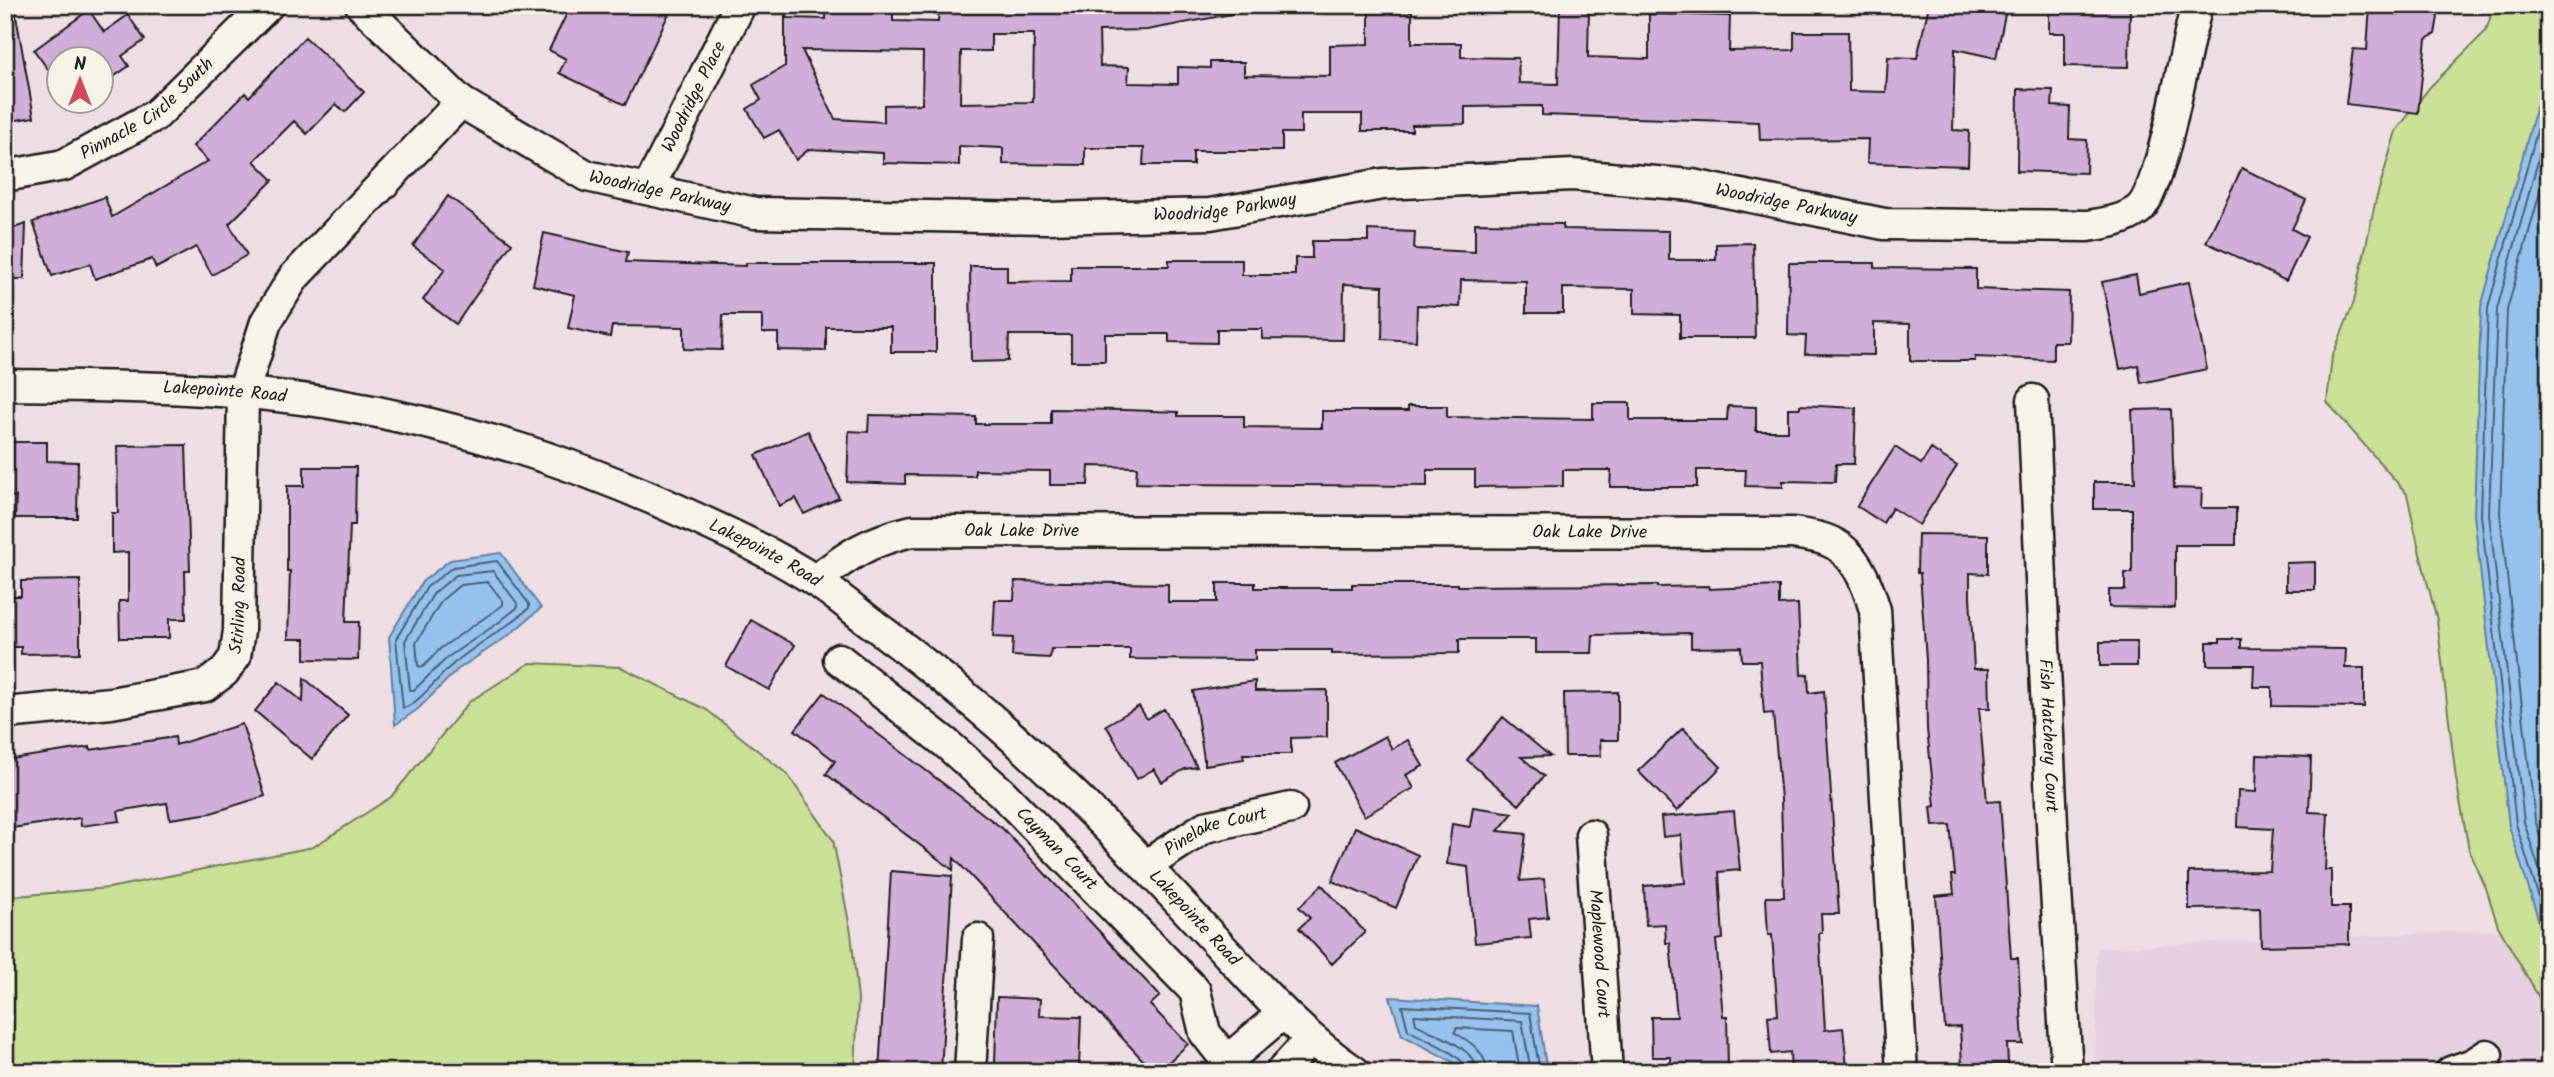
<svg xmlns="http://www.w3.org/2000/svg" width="2554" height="1077" viewBox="0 0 2554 1077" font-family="Kalam,sans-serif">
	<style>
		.built { fill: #e4d0e0 }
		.green { fill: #c9e096; stroke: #727e59; stroke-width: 2 }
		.water { fill: #95c1ee; stroke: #657f9a; stroke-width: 2 }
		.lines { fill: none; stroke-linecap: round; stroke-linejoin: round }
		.shore { stroke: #4c5e70; stroke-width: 2 }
		.building { fill: #d1aed8; stroke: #1c1c1c; stroke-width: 2; fill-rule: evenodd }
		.minor-casing { stroke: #1c1c1c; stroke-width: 35 }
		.minor { stroke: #f7f3e8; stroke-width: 30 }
		.labels { text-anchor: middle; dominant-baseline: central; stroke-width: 5; stroke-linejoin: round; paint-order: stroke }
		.street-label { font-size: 18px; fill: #1c1c1c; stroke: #f7f3e8 }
	</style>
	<rect width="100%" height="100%" fill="#ecdee3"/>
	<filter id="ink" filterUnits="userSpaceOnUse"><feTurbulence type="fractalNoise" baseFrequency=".0143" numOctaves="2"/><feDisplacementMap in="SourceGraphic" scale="14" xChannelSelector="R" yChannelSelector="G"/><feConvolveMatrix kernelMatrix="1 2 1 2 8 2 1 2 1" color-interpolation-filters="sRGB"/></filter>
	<g filter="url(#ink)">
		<path class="built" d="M 2501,930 L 2549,1015 L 2549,1072 L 2484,1072 L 2503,1059 L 2491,1037 L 2468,1052 L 2412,1072 L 2095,1072 L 2097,948 Z"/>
		<path class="green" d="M 2494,5 L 2549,5 L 2549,1015 L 2498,926 L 2486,888 L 2469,850 L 2456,779 L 2437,620 L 2420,554 L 2407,494 L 2327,402 L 2332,357 L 2354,302 L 2375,203 L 2396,131 L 2430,87 L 2486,31 Z
			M 530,663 L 621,667 L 707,710 L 787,774 L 833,840 L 851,933 L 858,999 L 855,1072 L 5,1072 L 5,897 L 109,888 L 313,847 L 391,797 L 469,702 Z"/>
		<path class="water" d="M 2544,5 L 2549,5 L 2549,953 L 2509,826 L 2474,515 L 2481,307 L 2546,72 Z
			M 501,553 L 541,608 L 508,636 L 457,670 L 418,709 L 395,725 L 389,637 L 422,582 L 450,560 Z
			M 1390,997 L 1537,1006 L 1547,1072 L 1464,1072 L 1453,1062 L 1402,1035 Z"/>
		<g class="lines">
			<path class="shore" d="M 2549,88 L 2488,308 L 2481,515 L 2516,824 L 2549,930
				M 2549,121 L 2497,309 L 2489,514 L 2524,822 L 2549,900
				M 2549,160 L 2507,310 L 2500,514 L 2535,820 L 2549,865
				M 497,561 L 529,604 L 529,608 C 505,630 474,645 451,666 C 438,677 418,705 403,708 L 396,639 L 427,587 L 453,567 Z
				M 493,571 L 517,603 L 518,607 L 498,623 L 448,657 L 414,690 L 410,690 L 405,641 L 434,593 L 456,575 Z
				M 488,582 L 503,601 L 503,605 L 441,648 L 423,667 L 418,666 L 416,643 L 442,600 L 460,585 Z
				M 1468,1072 C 1465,1054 1423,1039 1408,1030 L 1402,1006 L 1530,1013 L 1540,1072
				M 1477,1072 C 1475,1046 1435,1035 1416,1024 L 1414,1015 L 1522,1021 L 1531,1072
				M 1487,1072 C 1486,1052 1471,1042 1455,1033 L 1456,1028 L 1513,1031 L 1520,1072"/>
		</g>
		<path class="building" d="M 571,5 L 673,5 L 625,105 L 559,73 L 566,59 L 549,50 Z
			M 826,5 L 893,5 L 893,21 L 938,22 L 939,5 L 1232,5 L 1232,14 L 1147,30 L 1099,31 L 1100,66 L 1129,67 L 1128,83 L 1178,84 L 1178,67 L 1210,68 L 1210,62 L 1244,62 L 1244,75 L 1330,76 L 1330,45 L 1369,44 L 1369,11 L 1412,11 L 1412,43 L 1461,43 L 1461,57 L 1518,58 L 1519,83 L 1558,84 L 1560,5 L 1589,5 L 1588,57 L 1649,59 L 1649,14 L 1730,16 L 1729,51 L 1794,50 L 1794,32 L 1848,32 L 1849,91 L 1886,92 L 1888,57 L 1917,58 L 1929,5 L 2007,5 L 1996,58 L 1955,49 L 1953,130 L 1969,131 L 1968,166 L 1867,163 L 1868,139 L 1760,140 L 1759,122 L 1542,115 L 1542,106 L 1465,107 L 1465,124 L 1412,125 L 1412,131 L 1362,131 L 1362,114 L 1301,114 L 1301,133 L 1282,133 L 1282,151 L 1193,151 L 1193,165 L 1143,165 L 1144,148 L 1085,148 L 1085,165 L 1003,164 L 1003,148 L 959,146 L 959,165 L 883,163 L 883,153 L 809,149 L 796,160 L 779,130 L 764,138 L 747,109 L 761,100 L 753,85 L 785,66 L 785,14 L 787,18 L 826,19 ZM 991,34 L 1034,34 L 1033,102 L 960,103 L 961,51 L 991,51 ZM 802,50 L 923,52 L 922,104 L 884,105 L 884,122 L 835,119 Z
			M 2049,5 L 2130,5 L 2129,67 L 2065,66 L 2065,33 L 2049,33 Z
			M 2370,5 L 2429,5 L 2438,17 L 2435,34 L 2426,39 L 2418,113 L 2346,104 L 2353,49 L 2367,50 Z
			M 15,10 L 34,117 L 5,122 L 5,11 Z
			M 89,10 L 104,32 L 128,15 L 145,40 L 122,56 L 129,66 L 102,85 L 102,60 L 60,60 L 60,86 L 34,50 Z
			M 305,37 L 364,92 L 345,112 L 336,104 L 307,134 L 294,121 L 254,161 L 273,180 L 229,224 L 247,255 L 212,275 L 196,247 L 156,268 L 152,259 L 95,279 L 90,264 L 52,276 L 33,222 L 105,197 L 112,217 L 208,161 L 193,146 L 245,93 L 249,97 Z
			M 2018,89 L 2053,90 L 2052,106 L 2070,107 L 2069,139 L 2087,140 L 2086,173 L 2017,171 Z
			M 2242,168 L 2306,200 L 2292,229 L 2307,237 L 2286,281 L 2206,242 Z
			M 448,196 L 512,243 L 456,324 L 423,300 L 445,269 L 413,246 Z
			M 1475,223 L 1563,224 L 1563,229 L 1669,231 L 1669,260 L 1716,260 L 1716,244 L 1753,243 L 1755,338 L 1680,338 L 1680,315 L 1634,314 L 1634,289 L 1563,288 L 1563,313 L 1526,313 L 1526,281 L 1461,280 L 1460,307 L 1417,305 L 1416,341 L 1382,339 L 1383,286 L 1344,284 L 1343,340 L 1262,339 L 1262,329 L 1217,329 L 1217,343 L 1169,342 L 1169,334 L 1105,334 L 1105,361 L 1071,361 L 1071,335 L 1009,335 L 1008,361 L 971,362 L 970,266 L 1007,266 L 1007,282 L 1071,281 L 1071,266 L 1169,266 L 1169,260 L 1242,260 L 1242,275 L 1295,275 L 1295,258 L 1312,258 L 1312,241 L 1368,241 L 1368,230 L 1415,232 L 1414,249 L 1475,252 Z
			M 26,224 L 24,279 L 5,279 L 5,228 L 14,228 Z
			M 544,233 L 628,252 L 626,262 L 746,266 L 746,263 L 936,263 L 936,352 L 891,352 L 891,327 L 826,327 L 826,351 L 778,350 L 778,333 L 762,333 L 762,315 L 723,315 L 722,350 L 684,349 L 684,327 L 612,326 L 610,337 L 568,328 L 575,295 L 533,285 Z
			M 1789,263 L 1875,263 L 1875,268 L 1976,269 L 1976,289 L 2069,292 L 2068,342 L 2053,342 L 2053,360 L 1975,357 L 1975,361 L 1910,361 L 1910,324 L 1874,323 L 1874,355 L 1805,354 L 1806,336 L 1788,335 Z
			M 2136,275 L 2139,293 L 2189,282 L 2207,369 L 2141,383 L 2138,365 L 2120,369 L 2102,282 Z
			M 1593,403 L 1630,403 L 1630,420 L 1727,420 L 1728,406 L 1756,407 L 1756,431 L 1788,431 L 1788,408 L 1800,408 L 1800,405 L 1856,408 L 1854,464 L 1836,464 L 1835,482 L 1783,481 L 1783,487 L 1745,486 L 1746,470 L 1697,470 L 1697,487 L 1610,487 L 1611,470 L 1563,470 L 1563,486 L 1475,487 L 1475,470 L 1427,470 L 1427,486 L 1167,484 L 1136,483 L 1137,467 L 1089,466 L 1088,485 L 1050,485 L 1050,471 L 975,470 L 975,476 L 905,475 L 905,484 L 847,482 L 849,431 L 868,432 L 869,415 L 976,417 L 976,424 L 1051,424 L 1051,409 L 1126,410 L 1178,412 L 1178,416 L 1244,416 L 1244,427 L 1322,428 L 1322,411 L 1408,411 L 1408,406 L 1447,406 L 1447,417 L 1593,419 Z
			M 2171,409 L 2174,488 L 2202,489 L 2201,508 L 2236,508 L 2236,545 L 2175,545 L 2175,608 L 2109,607 L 2109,590 L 2125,590 L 2125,573 L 2132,573 L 2132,509 L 2094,509 L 2094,482 L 2135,482 L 2132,410 Z
			M 808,431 L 839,498 L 804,514 L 796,498 L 779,506 L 756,455 Z
			M 5,442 L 47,442 L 47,461 L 78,462 L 77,518 L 15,518 L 16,496 L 5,497 Z
			M 186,445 L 190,571 L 185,571 L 186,619 L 169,619 L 169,638 L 120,638 L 119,601 L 128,601 L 128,552 L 112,553 L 112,513 L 118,513 L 117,446 Z
			M 1895,447 L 1921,464 L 1931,449 L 1957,466 L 1919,525 L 1892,508 L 1883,523 L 1857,506 Z
			M 304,467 L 356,467 L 355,525 L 350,525 L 346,622 L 359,622 L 358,660 L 305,659 L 305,639 L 288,639 L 290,571 L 287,571 L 287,486 L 304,486 Z
			M 1918,534 L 1988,535 L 1988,574 L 1970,573 L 1970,596 L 1974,669 L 1989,669 L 1990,708 L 1979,708 L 1987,802 L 2000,801 L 2011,958 L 2018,958 L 2023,1044 L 2007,1044 L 2008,1064 L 1962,1066 L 1960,1027 L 1945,1028 L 1936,896 L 1954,894 L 1952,875 L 1955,875 L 1950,825 L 1933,826 L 1931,807 L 1935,806 L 1927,729 L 1926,660 L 1920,573 L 1917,573 Z
			M 2315,562 L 2315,590 L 2286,590 L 2286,563 Z
			M 80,580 L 80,653 L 21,654 L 21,647 L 5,647 L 5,596 L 21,596 L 21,581 Z
			M 1015,581 L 1168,584 L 1168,602 L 1217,602 L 1217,583 L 1255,583 L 1255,588 L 1352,588 L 1352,584 L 1458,584 L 1458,586 L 1658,585 L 1658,587 L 1708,586 L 1709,589 L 1779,586 L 1779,605 L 1798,604 L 1801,675 L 1808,674 L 1809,693 L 1824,691 L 1839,914 L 1821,914 L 1822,933 L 1819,933 L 1825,1030 L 1843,1028 L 1847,1067 L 1791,1072 L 1790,1052 L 1771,1054 L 1768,1016 L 1778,1015 L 1772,935 L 1768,935 L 1766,897 L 1784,897 L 1781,799 L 1773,713 L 1764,714 L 1760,661 L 1742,661 L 1741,647 L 1691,648 L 1691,633 L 1593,635 L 1592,653 L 1536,653 L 1536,639 L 1459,639 L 1459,653 L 1332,654 L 1332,650 L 1255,650 L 1255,660 L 1130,659 L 1130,649 L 1051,649 L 1050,658 L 1012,656 L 1013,638 L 993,637 L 995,600 L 1014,600 Z
			M 751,620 L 795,645 L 769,690 L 726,666 Z
			M 2220,639 L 2241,639 L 2241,648 L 2346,649 L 2345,668 L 2364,668 L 2364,707 L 2272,706 L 2272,687 L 2253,687 L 2254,665 L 2207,665 L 2207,642 L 2220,642 Z
			M 2100,642 L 2137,642 L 2137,666 L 2100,666 Z
			M 304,678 L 348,715 L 312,759 L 255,711 L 279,682 L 303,702 Z
			M 1255,681 L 1255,691 L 1327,690 L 1327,737 L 1291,738 L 1291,754 L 1243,754 L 1244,759 L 1205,765 L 1193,691 Z
			M 1618,692 L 1618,740 L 1600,740 L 1601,756 L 1565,756 L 1564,693 Z
			M 824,693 L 1003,829 L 1160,996 L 1150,1005 L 1188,1044 L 1158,1072 L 1154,1072 L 954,858 L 953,870 L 826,774 L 835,761 L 795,730 Z
			M 1139,706 L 1147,719 L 1164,709 L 1197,767 L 1185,769 L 1162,782 L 1154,769 L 1137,779 L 1106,725 Z
			M 1503,717 L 1550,756 L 1521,757 L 1544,776 L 1519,805 L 1467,760 Z
			M 242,724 L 265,796 L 211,813 L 170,819 L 167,803 L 118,811 L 120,821 L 81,826 L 80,818 L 5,829 L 5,760 L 90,747 L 90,750 L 175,737 L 176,745 Z
			M 1683,728 L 1721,767 L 1677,811 L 1638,771 Z
			M 1385,736 L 1392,749 L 1408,740 L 1423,766 L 1406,775 L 1414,788 L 1364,816 L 1335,763 Z
			M 2257,755 L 2311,757 L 2309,812 L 2328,813 L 2325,870 L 2331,870 L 2331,907 L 2349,907 L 2349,944 L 2261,946 L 2260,908 L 2189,909 L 2189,872 L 2270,871 L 2273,829 L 2237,827 L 2238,791 L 2256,792 Z
			M 1473,807 L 1513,813 L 1498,831 L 1526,834 L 1520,881 L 1544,879 L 1548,917 L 1529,919 L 1531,938 L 1475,943 L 1468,867 L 1447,864 L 1452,824 L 1470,827 Z
			M 1734,811 L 1740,870 L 1719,872 L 1723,939 L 1716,940 L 1723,1016 L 1727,1016 L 1728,1072 L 1671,1072 L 1671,1057 L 1652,1057 L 1651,1017 L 1677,1017 L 1670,943 L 1666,943 L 1665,924 L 1646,925 L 1644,886 L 1685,883 L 1681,835 L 1663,837 L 1661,817 Z
			M 1355,827 L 1418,855 L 1396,908 L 1332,881 Z
			M 891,871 L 952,876 L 941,1072 L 879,1072 Z
			M 1322,885 L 1365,932 L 1332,964 L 1299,928 L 1310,918 L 1299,907 Z
			M 997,997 L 1040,999 L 1039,1016 L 1081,1017 L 1079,1068 L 995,1065 Z"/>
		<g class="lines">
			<defs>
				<g id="minor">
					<path id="s1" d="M 361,5 L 461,102 L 587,176 L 755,213 L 1047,218 L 1210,214 L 1383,184 L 1573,175 L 1692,185 L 1884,224 L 2088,226 C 2106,223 2123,221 2138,210 C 2163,191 2185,44 2197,5"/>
					<path id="s2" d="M 5,176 L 64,165 L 156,115 L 268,5"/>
					<path id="s3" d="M 648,189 L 740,5"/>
					<path id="s4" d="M 5,385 C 113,386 223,386 329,403 C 455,424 576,462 691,516 C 733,535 778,556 817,582 C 837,595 855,611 874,625 C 929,666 983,709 1033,756 C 1095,813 1154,874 1211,936 C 1256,984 1299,1035 1355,1072"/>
					<path id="s5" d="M 2033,400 L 2052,824 L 2067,1072"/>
					<path id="s6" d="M 815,581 C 849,554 869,541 912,531 L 1793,533 C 1804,535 1816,536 1826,540 C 1855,550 1867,583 1875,610 L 1902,1072"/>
					<path id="s7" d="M 839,659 L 947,744 L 1002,793 L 1195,991 L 1205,1033 L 1227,1061 L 1226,1072"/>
					<path id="s8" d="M 5,713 L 111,703 L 205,686 L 224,672 L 235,657 L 239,631 L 243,393 L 266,322 L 294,277 L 461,102"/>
					<path id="s9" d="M 1591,835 L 1607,1072"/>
					<path id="s10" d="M 1145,866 L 1205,827 L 1291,808"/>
					<path d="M 1227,1061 L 1283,1013"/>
					<path d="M 970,1072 L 978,939"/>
					<path d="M 1281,1072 L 1311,1039"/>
					<path d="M 2451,1072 L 2473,1064 L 2487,1055"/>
				</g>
			</defs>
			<use href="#minor" class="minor-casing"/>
			<use href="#minor" class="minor"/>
		</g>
	</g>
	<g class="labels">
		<g class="street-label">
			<text stroke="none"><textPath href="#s3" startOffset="103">Woodridge Place</textPath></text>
			<text stroke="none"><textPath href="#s2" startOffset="161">Pinnacle Circle South</textPath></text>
			<text stroke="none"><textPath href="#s1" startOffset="360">Woodridge Parkway</textPath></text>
			<text stroke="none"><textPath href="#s1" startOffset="1494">Woodridge Parkway</textPath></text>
			<text stroke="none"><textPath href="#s1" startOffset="928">Woodridge Parkway</textPath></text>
			<text stroke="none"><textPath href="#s4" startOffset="220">Lakepointe Road</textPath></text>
			<text stroke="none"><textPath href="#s6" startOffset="220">Oak Lake Drive</textPath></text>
			<text stroke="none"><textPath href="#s6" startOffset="788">Oak Lake Drive</textPath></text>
			<text stroke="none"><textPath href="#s4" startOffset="788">Lakepointe Road</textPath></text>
			<text stroke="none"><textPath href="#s8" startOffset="296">Stirling Road</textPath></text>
			<text stroke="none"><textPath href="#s5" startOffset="336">Fish Hatchery Court</textPath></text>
			<text stroke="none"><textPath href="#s10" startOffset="80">Pinelake Court</textPath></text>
			<text stroke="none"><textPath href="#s7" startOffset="289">Cayman Court</textPath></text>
			<text stroke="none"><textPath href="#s4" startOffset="1354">Lakepointe Road</textPath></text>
			<text stroke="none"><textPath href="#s9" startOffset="119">Maplewood Court</textPath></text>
		</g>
	</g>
	<rect width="2554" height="1077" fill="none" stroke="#f7f3e8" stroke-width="28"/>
	<rect x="14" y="14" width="2526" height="1049" fill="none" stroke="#1c1c1c" stroke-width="2.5" filter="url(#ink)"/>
	<g transform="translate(80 80)"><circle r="33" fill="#f7f3e8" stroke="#9f9d96" stroke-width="2"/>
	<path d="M0-5L12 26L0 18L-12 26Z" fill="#d1495b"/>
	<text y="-10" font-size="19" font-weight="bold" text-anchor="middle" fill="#1c1c1c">N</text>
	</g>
</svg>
